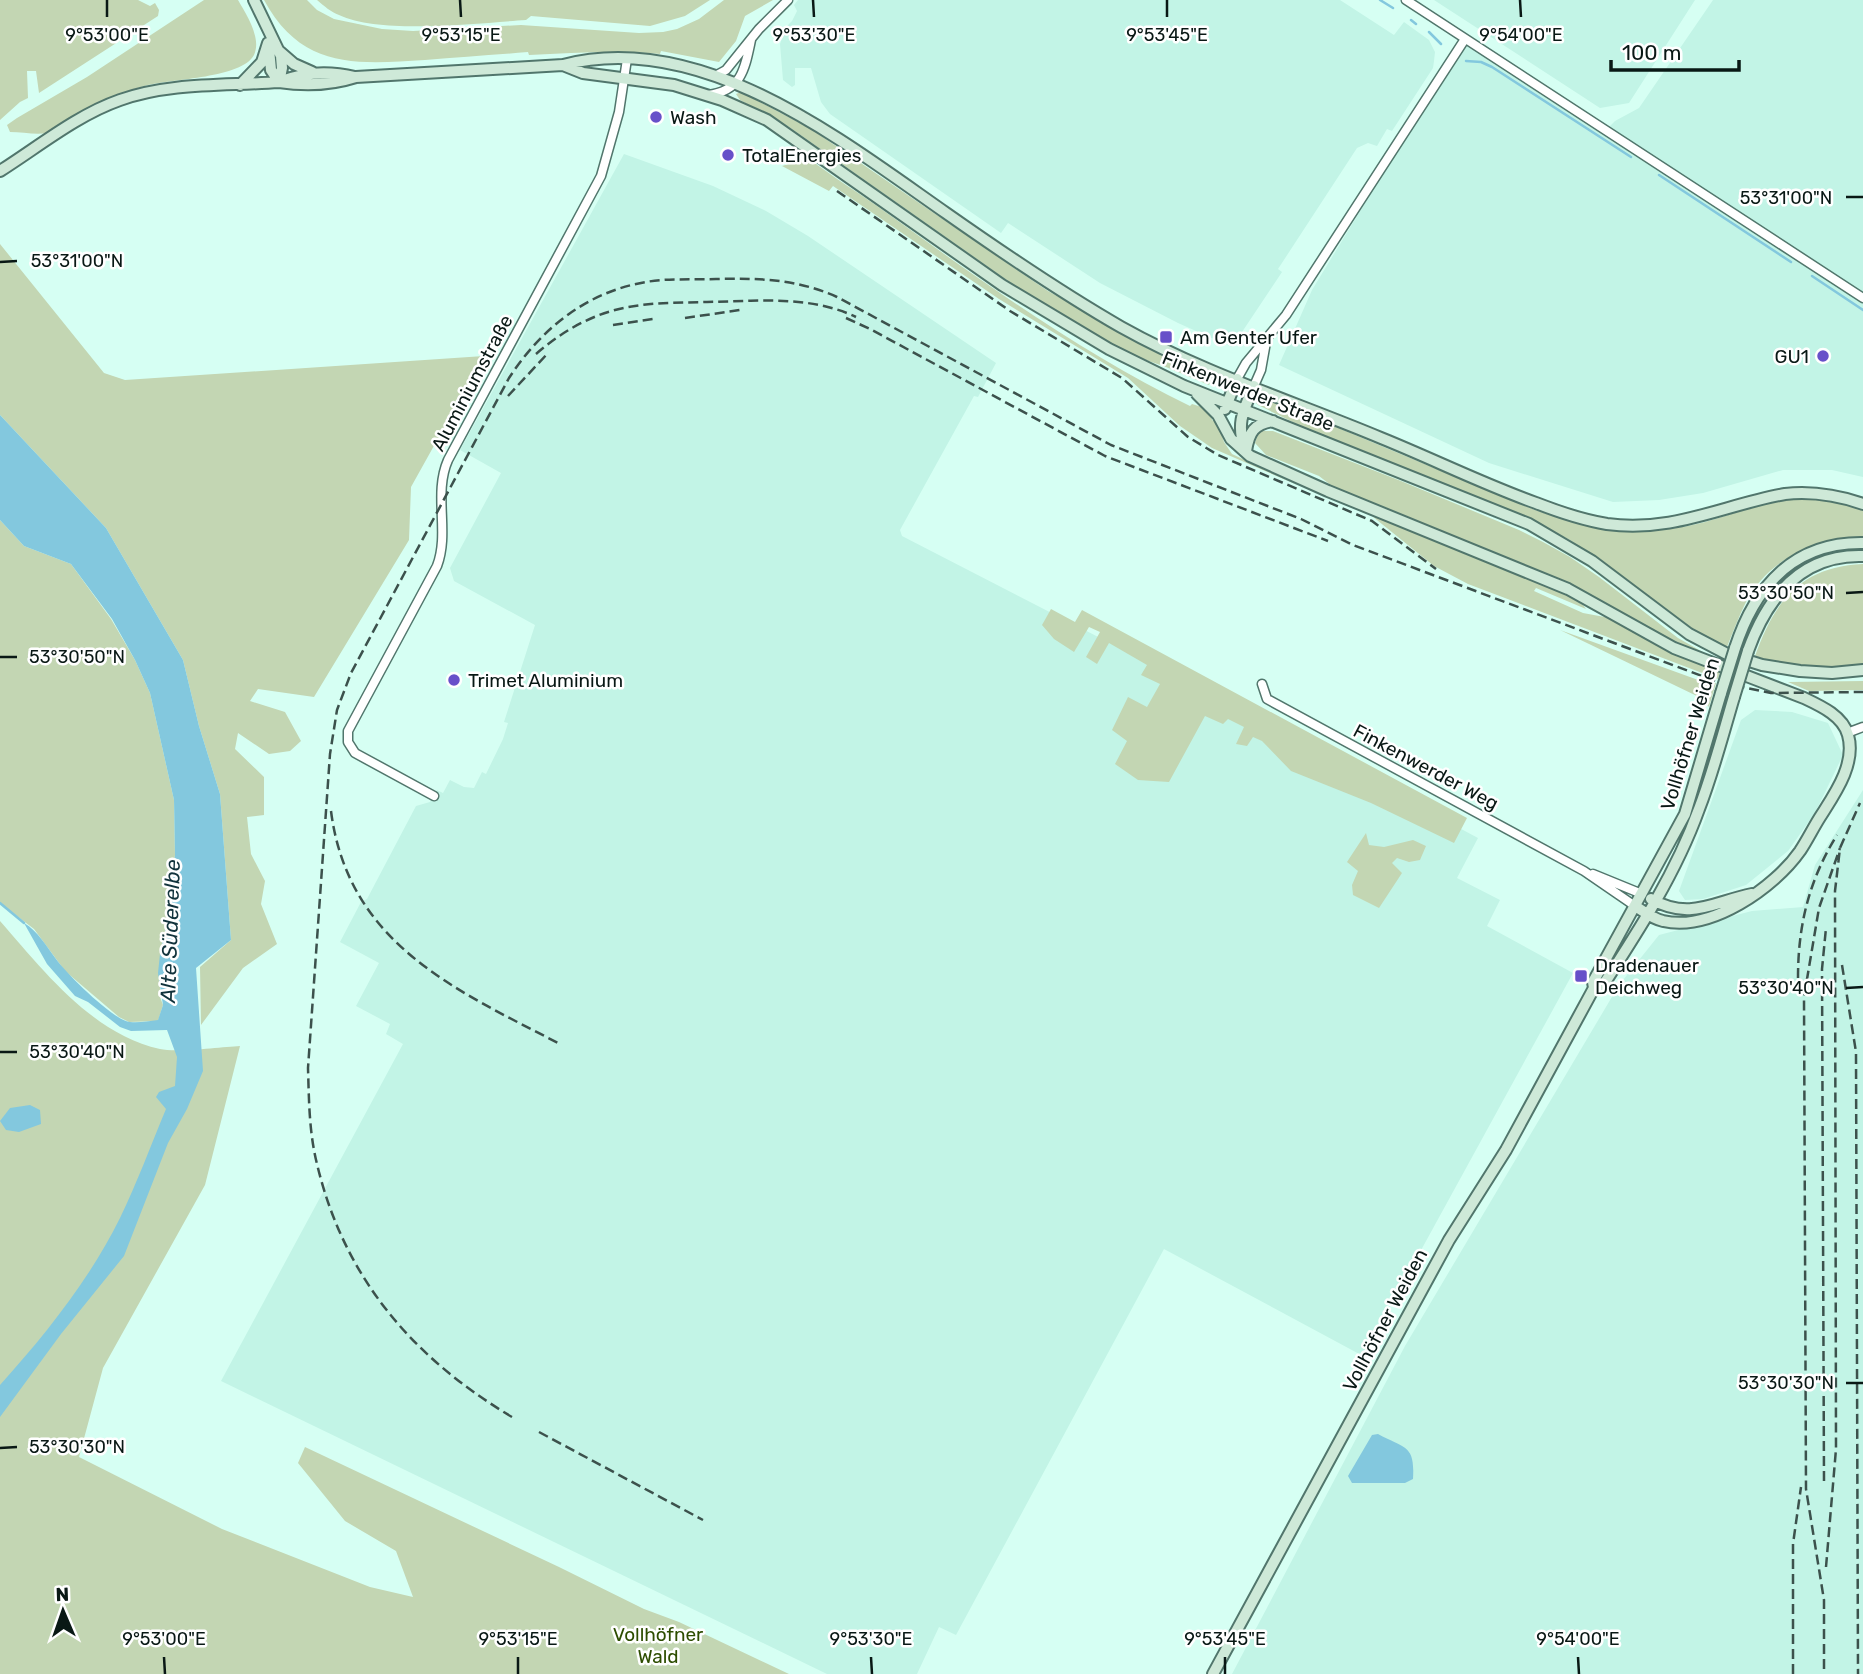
<svg xmlns="http://www.w3.org/2000/svg" width="1863" height="1674" viewBox="0 0 1863 1674" font-family="Rubik,sans-serif">
	<style>
		.built { fill: #c2f4e6 }
		.green { fill: #c3d6b3 }
		.water { fill: #83c8de }
		.lines { fill: none; stroke-linecap: round; stroke-linejoin: round }
		.stream { stroke: #83c8de; stroke-width: 2.5 }
		.street-casing { stroke: #51766c; stroke-width: 11 }
		.secondary-casing { stroke: #51766c; stroke-width: 14 }
		.street { stroke: #fff; stroke-width: 8 }
		.secondary { stroke: #cee9d8; stroke-width: 10 }
		.rail { stroke: #3c514c; stroke-width: 2.5; stroke-dasharray: 10 5; stroke-linecap: butt }
		.secondary-bridge-casing { stroke: #51766c; stroke-width: 14; stroke-linecap: butt }
		.secondary-bridge { stroke: #cee9d8; stroke-width: 10 }
		.ticks { fill: none; stroke: #091815; stroke-width: 2.5 }
		.poi-dot { fill: #6750c9; stroke: #fff; stroke-width: 2.5 }
		.labels { text-anchor: middle; dominant-baseline: central; stroke-width: 5; stroke-linejoin: round; paint-order: stroke }
		.poi-label { font-size: 19px; fill: #091815; stroke: #fff; text-anchor: start }
		.street-label { font-size: 19px; fill: #091815; stroke: #fff }
		.park-label { font-size: 19px; fill: #2d4d00; stroke: #fff }
		.water-label { font-size: 21px; font-style: italic; fill: #11333c; stroke: #fff }
		.ticks-label { font-size: 18px; text-anchor: middle; fill: #091815; stroke: #fff; stroke-width: 5; stroke-linejoin: round; paint-order: stroke }
	</style>
	<rect width="100%" height="100%" fill="#d6fff3"/>
	<path class="built" d="M 798,0 L 1340,0 L 1394,35 L 1404,22 L 1429,40 L 1435,52 L 1434,61 L 1433,68 L 1392,131 L 1387,129 L 1377,146 L 1368,143 L 1357,148 L 1278,269 L 1282,272 L 1232,347 L 1178,323 L 1100,283 L 1008,223 L 1001,233 L 830,114 L 821,102 L 811,68 L 795,68 L 795,85 L 792,87 L 783,80 L 780,44 L 786,27 L 792,21 L 797,11 L 794,5 Z
		M 1434,0 L 1695,0 L 1629,103 L 1600,108 Z
		M 1713,0 L 1863,0 L 1863,477 L 1832,470 L 1783,470 L 1703,493 L 1659,500 L 1613,502 L 1489,463 L 1279,365 L 1312,290 L 1465,39 L 1606,130 L 1615,121 L 1639,108 Z
		M 624,154 L 713,186 L 766,211 L 808,236 L 996,363 L 978,397 L 974,396 L 900,530 L 902,536 L 1215,697 L 1478,838 L 1457,878 L 1500,900 L 1487,926 L 1573,973 L 1363,1356 L 1164,1249 L 956,1635 L 939,1627 L 917,1674 L 827,1674 L 221,1381 L 403,1044 L 386,1034 L 390,1024 L 356,1006 L 379,963 L 340,942 L 361,902 L 367,899 L 416,806 L 430,802 L 437,790 L 443,793 L 450,780 L 464,787 L 474,788 L 482,772 L 486,774 L 503,739 L 508,723 L 504,722 L 535,625 L 454,581 L 450,568 L 501,473 L 460,450 Z
		M 1755,710 L 1792,712 L 1828,723 L 1843,755 L 1815,813 L 1788,851 L 1746,885 L 1703,899 L 1685,900 L 1679,891 L 1741,720 Z
		M 1863,790 L 1863,1674 L 1232,1674 L 1405,1346 L 1619,985 L 1659,935 L 1752,911 L 1803,907 L 1815,865 Z"/>
	<path class="green" d="M 0,0 L 138,0 L 150,6 L 155,3 L 159,10 L 158,16 L 39,93 L 36,71 L 27,71 L 28,98 L 20,102 L 0,120 Z
		M 204,0 L 238,0 C 246,14 262,38 254,55 C 242,78 172,79 148,85 C 124,91 101,101 79,114 C 70,119 58,131 47,133 C 36,135 22,132 10,132 L 7,125 L 17,118 L 87,77 Z
		M 264,0 L 307,0 L 317,10 L 334,19 L 382,29 L 413,31 L 521,25 L 639,33 L 663,32 L 677,29 L 699,19 L 724,0 L 773,0 L 745,16 L 736,41 L 719,62 L 661,51 L 660,54 C 618,50 572,53 529,55 L 528,52 C 493,55 459,57 425,60 C 357,64 302,70 264,0 Z
		M 317,0 L 710,0 L 685,16 L 650,26 L 531,16 L 526,20 C 478,23 382,35 339,15 C 331,12 324,6 317,0 Z
		M 741,92 L 811,129 L 1048,291 L 1151,349 L 1213,376 L 1209,385 L 1166,367 L 1140,358 L 1095,335 L 1035,300 L 789,127 L 740,100 L 736,94 Z
		M 808,158 C 834,178 861,194 887,213 C 984,283 1083,354 1190,406 L 1192,404 L 1205,408 L 1213,421 L 1217,420 L 1224,442 L 1232,454 L 1302,487 L 1212,448 L 1180,426 L 1128,378 L 999,299 L 833,186 L 829,191 L 782,166 Z
		M 0,244 L 104,373 L 125,380 L 484,356 L 411,487 L 409,540 L 314,697 L 258,689 L 250,701 L 285,712 L 301,741 L 290,751 L 269,754 L 238,733 L 235,749 L 264,777 L 264,815 L 247,817 L 251,854 L 265,881 L 261,904 L 277,944 L 243,968 L 201,1025 L 200,967 L 231,940 L 220,794 L 199,726 L 183,660 L 106,528 L 0,415 Z
		M 1259,395 L 1535,510 C 1584,527 1624,535 1676,528 C 1706,524 1735,512 1764,504 C 1797,494 1831,500 1863,510 L 1863,537 C 1816,537 1769,559 1746,602 C 1739,616 1733,632 1727,647 L 1681,623 L 1570,540 L 1521,515 L 1307,429 L 1258,405 L 1256,403 Z
		M 1259,431 L 1273,431 L 1401,481 L 1519,530 L 1543,542 L 1570,557 L 1599,577 L 1678,638 L 1708,655 L 1707,657 L 1332,486 L 1319,476 L 1266,455 L 1255,443 Z
		M 1367,512 L 1556,589 L 1583,605 L 1586,609 L 1536,588 L 1534,591 L 1583,613 L 1610,618 L 1681,657 L 1720,672 L 1718,679 L 1468,584 L 1434,566 Z
		M 0,520 L 24,546 L 71,564 L 111,619 L 135,660 L 150,693 L 174,800 L 175,855 L 167,923 L 160,954 L 160,997 L 163,1005 L 158,1021 L 129,1022 L 119,1017 L 65,971 L 34,929 L 0,903 Z
		M 1863,564 L 1863,665 C 1826,668 1791,667 1754,659 C 1774,602 1799,567 1863,564 Z
		M 1051,609 L 1075,622 L 1082,610 L 1467,818 L 1454,843 L 1371,803 L 1291,771 L 1262,741 L 1253,737 L 1247,746 L 1236,744 L 1244,727 L 1228,719 L 1223,724 L 1205,716 L 1169,782 L 1138,780 L 1115,764 L 1127,741 L 1112,730 L 1128,697 L 1147,707 L 1160,684 L 1141,675 L 1147,665 L 1109,643 L 1097,664 L 1086,657 L 1100,632 L 1089,627 L 1074,652 L 1054,639 L 1042,625 Z
		M 1560,630 L 1701,681 L 1716,683 L 1709,707 L 1699,697 Z
		M 1863,681 L 1863,690 L 1809,691 L 1788,682 Z
		M 1366,833 L 1369,845 L 1384,847 L 1413,840 L 1426,846 L 1420,860 L 1409,862 L 1397,858 L 1392,863 L 1402,873 L 1379,908 L 1353,895 L 1352,885 L 1358,871 L 1347,862 Z
		M 0,921 C 43,970 92,1034 160,1049 C 176,1053 221,1047 240,1046 L 205,1185 L 103,1368 L 79,1457 L 222,1529 L 370,1587 L 413,1597 L 396,1551 L 345,1521 L 298,1463 L 305,1447 L 559,1567 L 644,1609 L 679,1622 L 789,1674 L 0,1674 Z"/>
	<path class="water" d="M 0,415 L 106,528 L 183,660 L 199,726 L 220,794 L 231,940 L 196,968 L 203,1071 L 187,1109 L 168,1143 L 124,1256 L 61,1334 L 0,1417 L 0,1385 C 45,1335 90,1279 120,1218 C 137,1183 151,1145 166,1109 L 156,1097 L 159,1092 L 175,1086 L 177,1057 L 167,1030 L 131,1031 L 120,1027 L 88,1002 L 75,996 L 47,964 L 24,923 C 38,931 46,946 56,959 C 66,973 114,1021 130,1022 C 139,1023 149,1021 158,1020 L 163,1005 L 158,973 L 160,954 L 167,923 L 175,855 L 174,800 L 150,693 L 135,660 L 112,619 L 71,564 L 24,546 L 0,520 Z
		M 30,1105 L 40,1110 L 41,1124 L 19,1132 L 6,1130 L 0,1121 L 10,1108 Z
		M 1378,1434 C 1406,1449 1415,1445 1413,1479 L 1405,1483 L 1352,1483 L 1348,1476 L 1372,1435 Z"/>
	<g class="lines">
		<path class="stream" d="M 1380,0 L 1393,8
			M 1411,20 L 1416,24
			M 1429,32 L 1441,44
			M 1466,61 L 1481,62 L 1492,67 L 1631,157
			M 1659,175 L 1791,262
			M 1812,276 L 1863,310
			M 0,903 L 24,923"/>
		<defs>
			<path id="street" d="M 1406,0 L 1863,298
				M 715,76 L 726,70 L 759,29 L 788,0
				M 708,95 C 742,91 745,68 751,40
				M 1237,379 L 1246,363 L 1286,315 L 1465,39
				M 1254,386 L 1261,370 L 1266,342
				M 1262,684 L 1267,699 L 1584,871 L 1635,906
				M 1847,733 L 1863,727
				M 434,796 L 355,753 L 348,742 L 348,731 L 437,566 C 450,532 433,494 448,460 L 601,176 L 619,112 L 627,59
				M 1593,874 L 1642,894"/>
			<path id="secondary" d="M 254,0 L 281,56 L 282,68 L 279,82
				M 269,49 L 271,70 L 279,82
				M 279,51 L 294,64 L 312,72
				M 563,65 L 583,73 L 674,85 L 722,100 L 767,120 L 1002,285 L 1109,349 L 1184,386 L 1529,524 L 1592,561 L 1689,634 L 1727,654 L 1762,665 L 1800,671 L 1832,673 L 1863,670
				M 282,81 C 305,72 330,71 355,77
				M 240,85 L 262,62 L 268,43
				M 0,171 C 38,147 77,115 120,100 C 170,82 227,86 279,82 C 305,86 331,85 356,77 L 563,65 C 701,29 840,139 946,213 C 1003,253 1060,292 1121,327 C 1203,373 1295,402 1381,438 C 1433,459 1483,484 1536,503 C 1559,512 1583,520 1607,524 C 1673,533 1723,505 1785,494 C 1813,491 1837,495 1863,504
				M 1197,394 L 1218,415 L 1231,439 L 1250,456 L 1328,491 L 1568,589 L 1674,648 L 1804,698 C 1821,706 1843,716 1848,735 C 1856,763 1836,792 1822,814 C 1814,826 1808,839 1800,851 C 1774,888 1711,932 1663,921 C 1653,919 1644,912 1635,906
				M 1225,409 L 1237,379
				M 1245,450 C 1236,423 1243,411 1254,386
				M 1246,451 C 1249,432 1254,424 1273,421
				M 1735,648 C 1755,586 1794,542 1863,543
				M 1748,651 C 1767,598 1801,554 1863,556
				M 1651,899 C 1690,921 1713,902 1752,894
				M 1594,988 L 1602,987 C 1639,930 1676,873 1699,809 C 1713,773 1723,734 1734,697
				M 1213,1674 L 1449,1240 L 1506,1150 L 1594,988 L 1593,982 L 1685,814 L 1721,693"/>
		</defs>
		<use href="#street" class="street-casing"/>
		<use href="#secondary" class="secondary-casing"/>
		<use href="#street" class="street"/>
		<use href="#secondary" class="secondary"/>
		<path class="rail" d="M 837,191 L 1010,311 L 1122,378 L 1188,437 L 1218,455 L 1372,521 L 1436,569
			M 685,318 L 740,310
			M 846,318 L 870,329 L 1105,456 L 1328,541
			M 613,325 L 653,319
			M 536,354 C 559,334 585,318 615,310 C 645,302 676,303 707,302 C 757,301 810,295 856,317
			M 508,396 L 548,353
			M 331,811 C 348,944 456,990 560,1044
			M 1842,965 L 1856,1052 L 1858,1674
			M 1798,978 C 1798,925 1809,880 1837,835
			M 512,1417 C 413,1358 344,1278 317,1164 C 309,1132 309,1100 308,1068 L 330,754 L 337,710 L 351,673 L 509,378 C 541,329 586,292 646,282 C 668,278 692,280 716,279 C 759,278 797,279 837,297 L 1111,445 L 1301,519 L 1353,545 L 1718,682 L 1771,693 L 1863,692
			M 539,1432 L 703,1520
			M 1824,1481 L 1822,969 L 1826,928
			M 1826,1567 L 1836,1449 L 1835,891 L 1840,848 L 1860,803
			M 1824,1669 L 1824,1600 L 1806,1489 L 1804,997 L 1819,908 L 1840,848
			M 1793,1674 L 1793,1544 L 1801,1487"/>
		<defs>
			<path id="secondary-bridge" d="M 1721,693 L 1735,648
				M 1734,697 L 1748,651"/>
		</defs>
		<use href="#secondary-bridge" class="secondary-bridge-casing"/>
		<use href="#secondary-bridge" class="secondary-bridge"/>
	</g>
	<path class="ticks" d="M 107,0 L 107,17M 460,0 L 461,17M 813,0 L 814,17M 1167,0 L 1167,17M 1520,0 L 1521,17M 1846,197 L 1863,197M 0,262 L 17,261M 1846,593 L 1863,592M 0,657 L 17,657M 1846,988 L 1863,987M 0,1052 L 17,1052M 1846,1383 L 1863,1383M 0,1448 L 17,1447M 164,1657 L 165,1674M 518,1657 L 518,1674M 871,1657 L 872,1674M 1225,1657 L 1225,1674M 1578,1657 L 1579,1674"/>
	<g class="poi-dot">
		<circle cx="656" cy="117" r="7"/>
		<circle cx="728" cy="155" r="7"/>
		<rect x="1159" y="330" width="14" height="14" rx="3.5"/>
		<circle cx="1823" cy="356" r="7"/>
		<circle cx="454" cy="680" r="7"/>
		<rect x="1574" y="969" width="14" height="14" rx="3.5"/>
	</g>
	<g class="labels">
		<g class="poi-label">
			<text x="670" y="117">Wash</text>
			<text x="742" y="155">TotalEnergies</text>
			<text x="1180" y="337">Am Genter Ufer</text>
			<text x="1809" y="356" text-anchor="end">GU1</text>
			<text x="468" y="680">Trimet Aluminium</text>
			<text x="1595" y="965">Dradenauer<tspan x="1595" dy="22">Deichweg</tspan></text>
		</g>
		<g class="street-label">
			<text transform="translate(472 383) rotate(-62)">Aluminiumstraße</text>
			<text transform="translate(1248 391) rotate(22)">Finkenwerder Straße</text>
			<text transform="translate(1690 734) rotate(-73)">Vollhöfner Weiden</text>
			<text transform="translate(1426 767) rotate(28)">Finkenwerder Weg</text>
			<text transform="translate(1385 1320) rotate(-62)">Vollhöfner Weiden</text>
		</g>
		<g class="park-label">
			<text x="658" y="1634">Vollhöfner<tspan x="658" dy="22">Wald</tspan></text>
		</g>
		<g class="water-label">
			<text transform="translate(170 931) rotate(-88)">Alte Süderelbe</text>
		</g>
	</g>
	<g class="ticks-label">
		<text x="107" y="41">9°53'00"E</text>
		<text x="461" y="41">9°53'15"E</text>
		<text x="814" y="41">9°53'30"E</text>
		<text x="1167" y="41">9°53'45"E</text>
		<text x="1521" y="41">9°54'00"E</text>
		<text x="1786" y="204">53°31'00"N</text>
		<text x="77" y="267">53°31'00"N</text>
		<text x="1786" y="599">53°30'50"N</text>
		<text x="77" y="663">53°30'50"N</text>
		<text x="1786" y="994">53°30'40"N</text>
		<text x="77" y="1058">53°30'40"N</text>
		<text x="1786" y="1389">53°30'30"N</text>
		<text x="77" y="1453">53°30'30"N</text>
		<text x="164" y="1645">9°53'00"E</text>
		<text x="518" y="1645">9°53'15"E</text>
		<text x="871" y="1645">9°53'30"E</text>
		<text x="1225" y="1645">9°53'45"E</text>
		<text x="1578" y="1645">9°54'00"E</text>
	</g>
	<g transform="translate(63 1611) rotate(358)" stroke="#ffffff" stroke-width="5" paint-order="stroke">
	<path d="M0-5L12 26L0 18L-12 26Z" fill="#091815"/>
	<text y="-10" font-size="19" font-weight="bold" text-anchor="middle" fill="#091815">N</text>
	</g>
	<path d="M1611 60v10h128v-10" fill="none" stroke="#091815" stroke-width="3.5"/>
	<text x="1622" y="60" font-size="21" fill="#091815" stroke="#ffffff" stroke-width="5" paint-order="stroke">100 m</text>
</svg>
